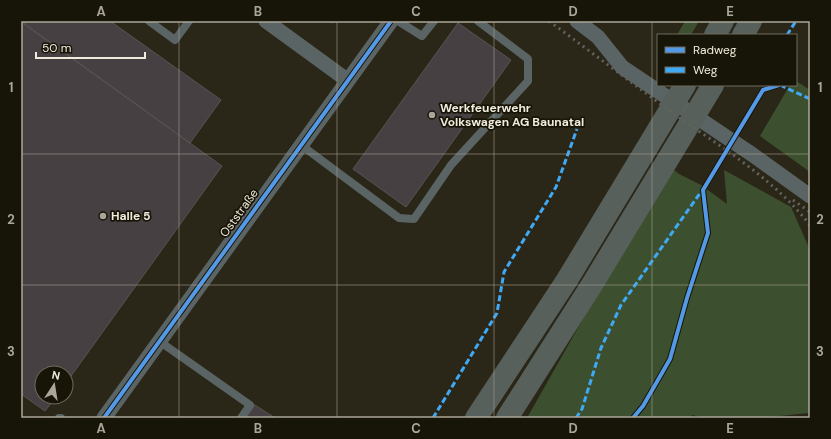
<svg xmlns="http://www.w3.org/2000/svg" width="831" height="439" viewBox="0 0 831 439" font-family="'DM Sans',sans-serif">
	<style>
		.green { fill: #3c5030 }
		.building { fill: #464043; stroke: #585452 }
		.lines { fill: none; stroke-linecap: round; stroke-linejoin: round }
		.service { stroke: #5b6464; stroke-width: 8 }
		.minor { stroke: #5b6464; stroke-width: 15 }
		.motorway { stroke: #57605a; stroke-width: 22 }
		.rail { stroke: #62635e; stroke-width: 3; stroke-dasharray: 2 4; stroke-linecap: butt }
		.quiet { stroke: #3fa9f5; stroke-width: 3; stroke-dasharray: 6 3; stroke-linecap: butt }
		.cycleway-casing { stroke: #171408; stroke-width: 6 }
		.cycleway { stroke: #5399e6; stroke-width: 4 }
		.grid { fill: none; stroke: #aba697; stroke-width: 1; stroke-opacity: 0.55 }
		.poi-dot { fill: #aba697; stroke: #171408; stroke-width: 1.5 }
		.labels { text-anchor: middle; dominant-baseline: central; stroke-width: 3.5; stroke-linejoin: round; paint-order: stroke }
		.poi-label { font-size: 12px; font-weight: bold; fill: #f0ebdb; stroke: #171408; text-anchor: start }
		.street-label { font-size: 12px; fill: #f0ebdb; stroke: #171408 }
		.neatline { fill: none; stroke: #aba697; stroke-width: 1.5 }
		.grid-label { font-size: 13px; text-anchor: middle; font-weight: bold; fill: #aba697 }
	</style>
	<rect width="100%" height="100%" fill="#2b2718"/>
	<path class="green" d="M 685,21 L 699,21 L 691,35 L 677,35 Z
		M 796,81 L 810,90 L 810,172 L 760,136 L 790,85 L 796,85 Z
		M 673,169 L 679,174 L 701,185 L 727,204 L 724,170 L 791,207 L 810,250 L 810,413 C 775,416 725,424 692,415 L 690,418 L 527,418 L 596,296 Z"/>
	<path class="building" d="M 21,21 L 110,21 L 221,100 L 190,143 Z
		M 21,22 L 222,166 L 66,383 L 66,373 L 42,373 L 42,397 L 56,397 L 45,411 L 21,394 Z
		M 458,23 L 511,60 L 406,207 L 353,169 Z
		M 255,405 L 275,418 L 246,418 Z"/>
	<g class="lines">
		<path class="service" d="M 149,21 L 175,40 L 189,21
			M 398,21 L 422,36 L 434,21
			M 301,145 L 399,218 L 414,219 L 451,165 L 528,81 L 528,59 L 478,21
			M 159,341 L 250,405 L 241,418
			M 59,418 L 61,418"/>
		<path class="minor" d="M 266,21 L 347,80
			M 577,21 L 598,37 L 622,67 L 753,155 L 810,196
			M 104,418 L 391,21"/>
		<path class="motorway" d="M 715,35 L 723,21
			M 743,35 L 751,21
			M 476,418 L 567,280 L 685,85
			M 507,418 L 593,283 L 713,85"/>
		<path class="rail" d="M 332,21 L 336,24
			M 549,21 C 591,52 632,83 674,114 C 721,147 774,179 810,225
			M 793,200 L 810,212"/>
		<path class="quiet" d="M 787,35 L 796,21
			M 780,85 L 810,99
			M 433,418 L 497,313 L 504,272 L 556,187 L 577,129
			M 576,418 L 582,409 L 601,348 L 621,305 L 703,189"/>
		<defs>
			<path id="cycleway" d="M 104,418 L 391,21
				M 633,418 L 643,406 L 670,359 L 687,298 L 708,233 L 703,190 L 763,90 L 779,85"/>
		</defs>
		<use href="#cycleway" class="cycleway-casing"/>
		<use href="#cycleway" class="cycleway"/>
	</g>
	<path class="grid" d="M 179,21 L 179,418M 337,21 L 337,418M 494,21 L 494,418M 652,21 L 652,418M 21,154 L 810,154M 21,285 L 810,285"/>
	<g class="poi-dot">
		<circle cx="432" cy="115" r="4"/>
		<circle cx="103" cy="216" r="4"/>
	</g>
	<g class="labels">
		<g class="poi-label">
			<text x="440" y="108">Werkfeuerwehr<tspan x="440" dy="14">Volkswagen AG Baunatal</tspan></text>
			<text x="111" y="216">Halle 5</text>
		</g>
		<g class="street-label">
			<text transform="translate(239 213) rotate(-54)">Oststraße</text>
		</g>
	</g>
	<rect width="831" height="439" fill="none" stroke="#171408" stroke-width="44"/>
	<rect x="657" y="34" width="140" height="52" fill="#171408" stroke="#6e6a5c"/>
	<rect x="665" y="47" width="20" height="6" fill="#5399e6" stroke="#6e6a5c"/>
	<text x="693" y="54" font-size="12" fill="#f0ebdb">Radweg</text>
	<rect x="665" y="67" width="20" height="6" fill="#3fa9f5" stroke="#6e6a5c"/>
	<text x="693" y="74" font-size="12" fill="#f0ebdb">Weg</text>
	<g transform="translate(54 385) rotate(12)"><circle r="19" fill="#171408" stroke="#6e6a5c"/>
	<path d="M0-3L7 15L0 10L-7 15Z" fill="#aba697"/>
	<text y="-6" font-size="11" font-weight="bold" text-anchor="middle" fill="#f0ebdb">N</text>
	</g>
	<path d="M36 52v6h109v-6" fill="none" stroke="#f0ebdb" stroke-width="2"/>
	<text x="42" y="52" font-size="12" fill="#f0ebdb" stroke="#171408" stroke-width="3" paint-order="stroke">50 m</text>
	<rect x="22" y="22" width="787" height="395" class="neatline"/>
	<g class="grid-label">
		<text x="101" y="16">A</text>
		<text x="258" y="16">B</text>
		<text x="416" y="16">C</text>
		<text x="573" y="16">D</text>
		<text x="730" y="16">E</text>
		<text x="11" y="92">1</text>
		<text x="820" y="92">1</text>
		<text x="11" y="224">2</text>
		<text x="820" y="224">2</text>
		<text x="11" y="356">3</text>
		<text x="820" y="356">3</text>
		<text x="101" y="433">A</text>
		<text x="258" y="433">B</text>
		<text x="416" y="433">C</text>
		<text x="573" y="433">D</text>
		<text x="730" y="433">E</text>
	</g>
</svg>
